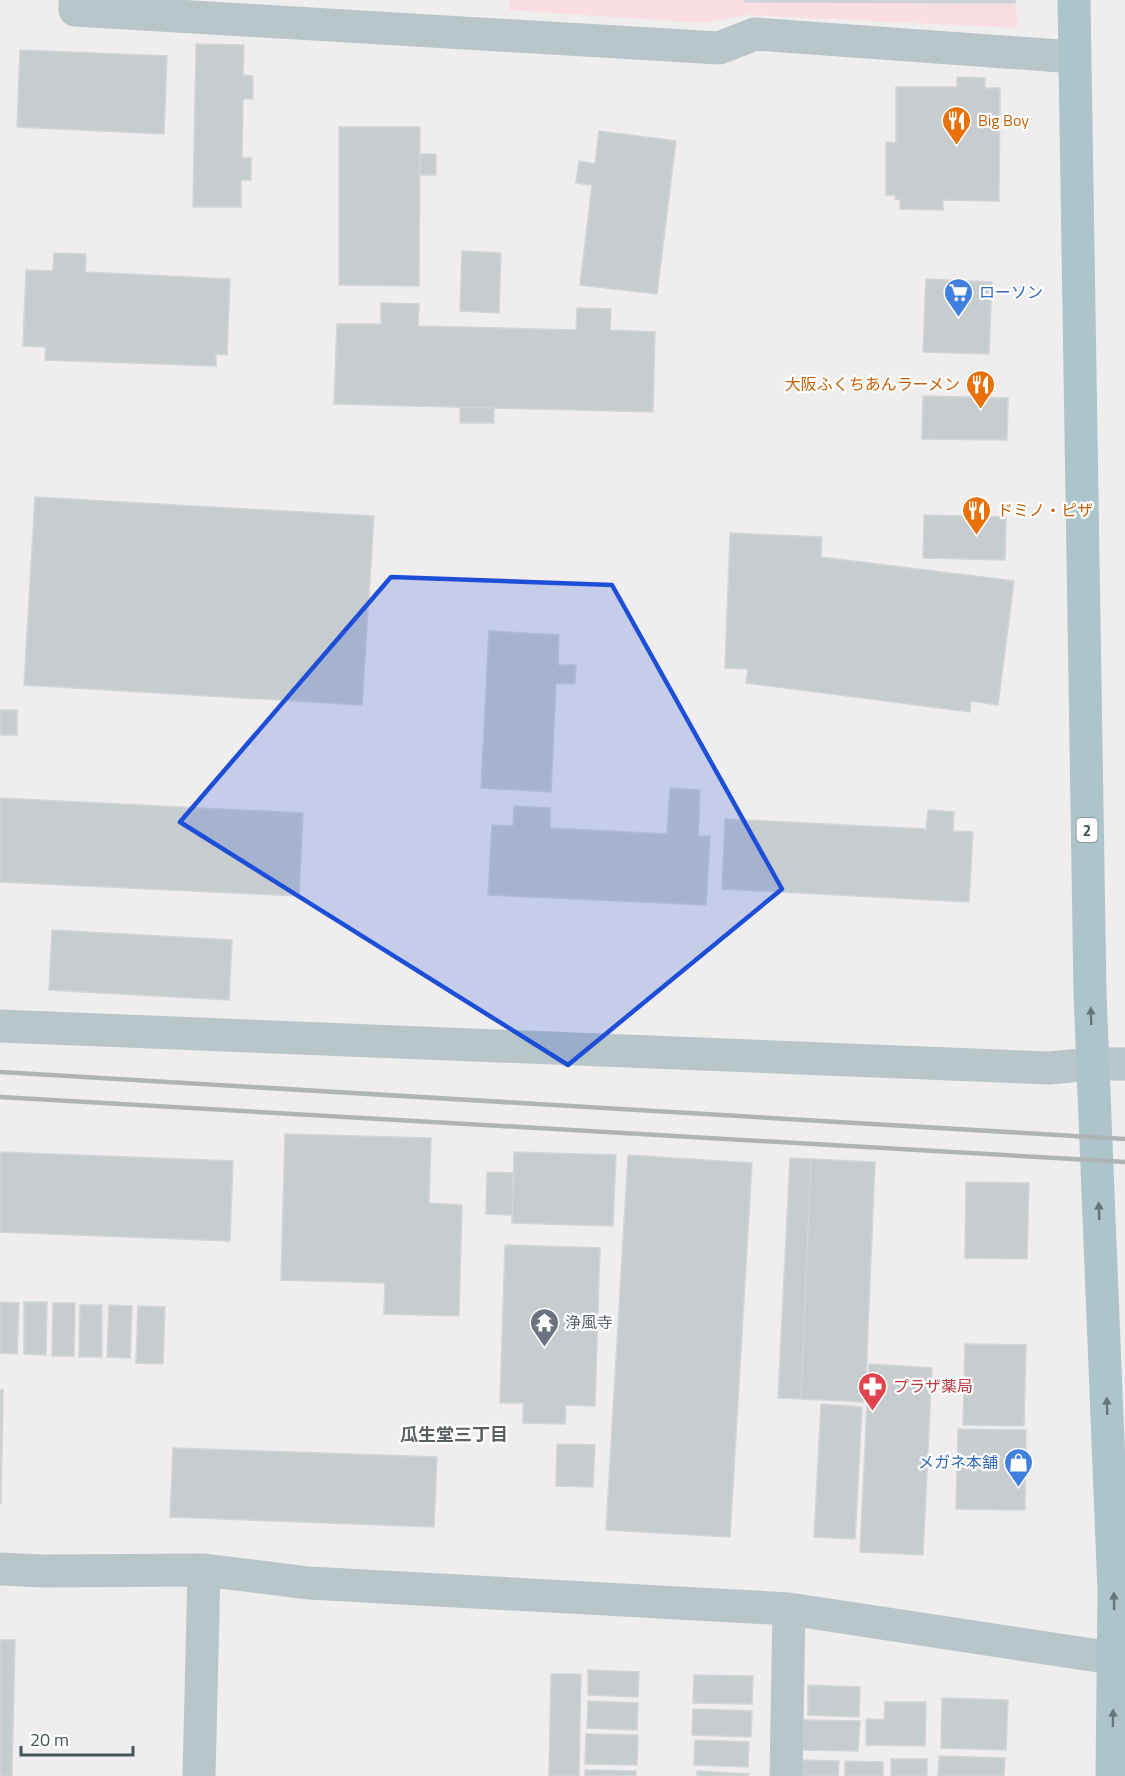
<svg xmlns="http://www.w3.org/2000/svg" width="1125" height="1776" viewBox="0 0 1125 1776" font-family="'Titillium Web','Noto Sans JP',sans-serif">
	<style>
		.medical { fill: #f9dee2 }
		.building { fill: #c7cccf; stroke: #d1d5d8; stroke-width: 1.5 }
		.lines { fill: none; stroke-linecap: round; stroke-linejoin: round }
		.minor { stroke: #b9c6c9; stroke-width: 33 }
		.major { stroke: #aec4cb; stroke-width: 33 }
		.rail { stroke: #afb4b7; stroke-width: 4.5 }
		.oneway { fill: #65767b }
		.marked { fill: #1d4ed8; fill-opacity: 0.2; stroke: #1d4ed8; stroke-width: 4.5; stroke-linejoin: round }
		.labels { text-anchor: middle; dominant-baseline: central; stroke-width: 4.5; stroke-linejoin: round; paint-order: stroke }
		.shield { fill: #fff; stroke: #7e888b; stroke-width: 1.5 }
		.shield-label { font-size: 15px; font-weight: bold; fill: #465559 }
		.food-label { font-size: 16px; fill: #c56008; stroke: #fff; text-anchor: start }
		.shop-label { font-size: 16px; fill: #366cbe; stroke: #fff; text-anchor: start }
		.worship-label { font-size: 16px; fill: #5b616d; stroke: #fff; text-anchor: start }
		.health-label { font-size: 16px; fill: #be3a42; stroke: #fff; text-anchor: start }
		.neighbourhood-label { font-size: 18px; font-weight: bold; fill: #5a5f62; stroke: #fff }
	</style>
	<rect width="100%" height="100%" fill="#f0edee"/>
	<path class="medical" d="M 509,0 L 1016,0 L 1017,28 L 746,15 L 703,23 L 509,10 Z"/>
	<path class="building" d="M 745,0 L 1015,0 L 1015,3 L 745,2 Z
		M 196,44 L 244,45 L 243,75 L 253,76 L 253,99 L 243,99 L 242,158 L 251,158 L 251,180 L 241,180 L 241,207 L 193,207 Z
		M 20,50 L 167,56 L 164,134 L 17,127 Z
		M 957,77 L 985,78 L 985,88 L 1000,88 L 999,201 L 943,200 L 943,210 L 900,209 L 900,200 L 895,199 L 895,195 L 886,195 L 886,142 L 896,143 L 896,87 L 957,87 Z
		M 339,127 L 420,127 L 419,286 L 339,285 Z
		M 599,131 L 676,141 L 657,294 L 580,285 L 592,185 L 576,183 L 579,161 L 595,164 Z
		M 420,154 L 436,154 L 436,175 L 419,175 Z
		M 462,251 L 501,253 L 499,313 L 460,311 Z
		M 54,253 L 86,254 L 85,272 L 230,279 L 227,355 L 216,354 L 216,366 L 45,360 L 46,347 L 23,346 L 26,270 L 53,271 Z
		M 926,279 L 992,282 L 989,354 L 923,352 Z
		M 381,303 L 419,304 L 418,326 L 576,330 L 577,308 L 611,309 L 610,330 L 655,332 L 653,412 L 334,404 L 337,324 L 381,324 Z
		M 923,396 L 1008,398 L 1007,440 L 922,439 Z
		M 460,407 L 494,408 L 494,423 L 460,423 Z
		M 35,497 L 374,516 L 362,705 L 24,685 Z
		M 924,515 L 1006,517 L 1005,560 L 923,558 Z
		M 730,533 L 822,537 L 821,557 L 1014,581 L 998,705 L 971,701 L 970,712 L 746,683 L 748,669 L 725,668 Z
		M 489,631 L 559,635 L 558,665 L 576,665 L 575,684 L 556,683 L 551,792 L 481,788 Z
		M 0,710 L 17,710 L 17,735 L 0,735 Z
		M 670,788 L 700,790 L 698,836 L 710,836 L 706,905 L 488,895 L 492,825 L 513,826 L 514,806 L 550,808 L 550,828 L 667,834 Z
		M 0,798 L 303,813 L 299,896 L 0,882 Z
		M 928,810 L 954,812 L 953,831 L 973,832 L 969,902 L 722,889 L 725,819 L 926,829 Z
		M 52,930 L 232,940 L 229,1000 L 49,990 Z
		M 285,1134 L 431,1138 L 429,1203 L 462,1205 L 459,1316 L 384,1314 L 385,1283 L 281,1280 Z
		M 0,1152 L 233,1161 L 230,1241 L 0,1232 Z
		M 514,1152 L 616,1155 L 613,1226 L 512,1223 Z
		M 628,1155 L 752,1163 L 730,1537 L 606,1530 Z
		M 790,1158 L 811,1159 L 801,1399 L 778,1398 Z
		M 811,1159 L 875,1162 L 865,1402 L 801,1399 Z
		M 487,1172 L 514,1173 L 512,1215 L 486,1214 Z
		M 966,1182 L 1029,1183 L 1027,1259 L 965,1258 Z
		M 505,1245 L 600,1248 L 595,1406 L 566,1405 L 565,1424 L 523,1423 L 523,1403 L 500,1403 Z
		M 0,1302 L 19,1303 L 17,1354 L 0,1353 Z
		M 24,1302 L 47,1302 L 46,1355 L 24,1354 Z
		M 53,1303 L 75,1303 L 74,1356 L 52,1356 Z
		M 80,1305 L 102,1305 L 102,1357 L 79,1357 Z
		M 109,1305 L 132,1306 L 130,1358 L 107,1357 Z
		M 138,1306 L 165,1307 L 163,1364 L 136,1363 Z
		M 965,1344 L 1026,1345 L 1024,1426 L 963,1425 Z
		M 869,1364 L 932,1368 L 923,1555 L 860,1552 Z
		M 0,1390 L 3,1390 L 1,1504 L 0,1504 Z
		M 821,1404 L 862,1407 L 855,1539 L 814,1537 Z
		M 958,1429 L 1026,1430 L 1025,1510 L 956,1509 Z
		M 557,1444 L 595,1445 L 593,1487 L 556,1486 Z
		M 173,1448 L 437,1457 L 434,1527 L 170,1517 Z
		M 0,1640 L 15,1640 L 12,1776 L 0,1776 Z
		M 588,1670 L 639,1672 L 638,1697 L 588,1695 Z
		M 551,1674 L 581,1674 L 579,1776 L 549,1776 Z
		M 694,1675 L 753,1676 L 752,1704 L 693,1703 Z
		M 808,1685 L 860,1687 L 859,1717 L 808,1715 Z
		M 942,1698 L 1008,1700 L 1006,1750 L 941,1748 Z
		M 588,1701 L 638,1703 L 637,1730 L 587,1728 Z
		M 885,1702 L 926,1702 L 925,1746 L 866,1745 L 866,1719 L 884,1720 Z
		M 693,1709 L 752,1711 L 751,1737 L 692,1735 Z
		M 801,1720 L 860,1721 L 858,1751 L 800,1750 Z
		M 586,1734 L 638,1735 L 637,1765 L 585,1764 Z
		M 695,1740 L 749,1742 L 748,1767 L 694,1765 Z
		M 939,1756 L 1005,1758 L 1004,1776 L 938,1776 Z
		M 891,1759 L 927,1759 L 927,1776 L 891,1776 Z
		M 798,1760 L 839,1761 L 838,1776 L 797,1776 Z
		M 845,1761 L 883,1762 L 883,1776 L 845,1776 Z
		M 585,1770 L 636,1771 L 636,1776 L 585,1776 Z
		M 697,1771 L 749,1774 L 748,1776 L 697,1776 Z"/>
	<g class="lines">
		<path class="minor" d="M 75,0 L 75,10 L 719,48 L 755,34 L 1074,57
			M 0,1026 L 1049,1068 L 1093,1064 L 1125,1064
			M 0,1569 L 42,1571 L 204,1570 L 309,1583 L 789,1609 L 1125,1660
			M 199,1776 L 204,1570
			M 786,1776 L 789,1609"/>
		<path class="major" d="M 1074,0 L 1090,993 L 1114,1591 L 1112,1776"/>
		<path class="rail" d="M 0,1072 L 1125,1139
			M 0,1097 L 1125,1162"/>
	</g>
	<defs><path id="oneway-solid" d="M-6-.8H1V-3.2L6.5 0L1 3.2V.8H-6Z" transform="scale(1.5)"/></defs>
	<g class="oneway">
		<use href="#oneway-solid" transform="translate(1091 1016) rotate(-92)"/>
		<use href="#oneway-solid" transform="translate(1099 1211) rotate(-92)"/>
		<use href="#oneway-solid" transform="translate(1107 1406) rotate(-92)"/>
		<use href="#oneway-solid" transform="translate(1114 1601) rotate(-91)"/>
		<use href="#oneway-solid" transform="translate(1113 1718) rotate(-89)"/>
	</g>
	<path class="marked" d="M 391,577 L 612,585 L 782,889 L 568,1065 L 180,822 Z"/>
	<defs>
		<symbol id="restaurant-pin" viewBox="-11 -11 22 30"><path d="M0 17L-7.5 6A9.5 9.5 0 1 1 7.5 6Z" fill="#e8710a" stroke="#fff"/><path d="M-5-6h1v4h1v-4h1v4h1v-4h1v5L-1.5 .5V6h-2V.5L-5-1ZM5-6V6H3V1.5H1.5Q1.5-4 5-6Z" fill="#fff"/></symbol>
		<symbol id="supermarket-pin" viewBox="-11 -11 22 30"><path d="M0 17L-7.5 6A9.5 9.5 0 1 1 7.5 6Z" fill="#3f7fe0" stroke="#fff"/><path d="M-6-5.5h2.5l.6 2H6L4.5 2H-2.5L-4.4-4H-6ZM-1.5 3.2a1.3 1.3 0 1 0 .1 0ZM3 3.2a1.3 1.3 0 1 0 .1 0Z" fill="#fff"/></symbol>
		<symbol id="temple-pin" viewBox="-11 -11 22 30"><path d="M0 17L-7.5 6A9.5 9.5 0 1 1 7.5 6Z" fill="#6b7280" stroke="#fff"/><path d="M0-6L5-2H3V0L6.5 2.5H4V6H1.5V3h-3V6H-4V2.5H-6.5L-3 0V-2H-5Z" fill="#fff"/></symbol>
		<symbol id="pharmacy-pin" viewBox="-11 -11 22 30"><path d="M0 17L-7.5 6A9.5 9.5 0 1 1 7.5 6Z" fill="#e0444e" stroke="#fff"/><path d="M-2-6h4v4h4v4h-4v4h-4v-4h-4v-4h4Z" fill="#fff"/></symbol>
		<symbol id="shop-pin" viewBox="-11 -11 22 30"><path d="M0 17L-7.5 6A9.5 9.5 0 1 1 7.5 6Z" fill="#3f7fe0" stroke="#fff"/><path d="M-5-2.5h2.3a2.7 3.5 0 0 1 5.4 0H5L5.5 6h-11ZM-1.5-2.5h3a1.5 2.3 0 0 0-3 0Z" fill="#fff"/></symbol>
	</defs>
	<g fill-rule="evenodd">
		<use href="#restaurant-pin" x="940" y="104" width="33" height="45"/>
		<use href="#supermarket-pin" x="942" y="276" width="33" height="45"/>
		<use href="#restaurant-pin" x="964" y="368" width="33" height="45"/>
		<use href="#restaurant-pin" x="960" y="494" width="33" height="45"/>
		<use href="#temple-pin" x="528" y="1306" width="33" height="45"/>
		<use href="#pharmacy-pin" x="856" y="1370" width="33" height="45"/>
		<use href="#shop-pin" x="1002" y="1446" width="33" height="45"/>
	</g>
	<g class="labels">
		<rect class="shield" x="1076.5" y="818" width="21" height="24" rx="4.5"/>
		<g class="shield-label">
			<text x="1087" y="830">2</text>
		</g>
		<g class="food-label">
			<text x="978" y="120">Big Boy</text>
			<text x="960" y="384" text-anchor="end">大阪ふくちあんラーメン</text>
			<text x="997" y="510">ドミノ・ピザ</text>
		</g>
		<g class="shop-label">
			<text x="979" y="292">ローソン</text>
			<text x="998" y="1462" text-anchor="end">メガネ本舗</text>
		</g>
		<g class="worship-label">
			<text x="565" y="1322">浄風寺</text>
		</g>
		<g class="health-label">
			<text x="893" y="1386">プラザ薬局</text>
		</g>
		<g class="neighbourhood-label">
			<text x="454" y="1434">瓜生堂三丁目</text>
		</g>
	</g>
	<path d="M21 1746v9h112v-9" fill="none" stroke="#465559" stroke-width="3"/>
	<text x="30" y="1746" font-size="18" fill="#465559" stroke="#ffffff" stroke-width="4.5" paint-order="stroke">20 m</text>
</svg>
